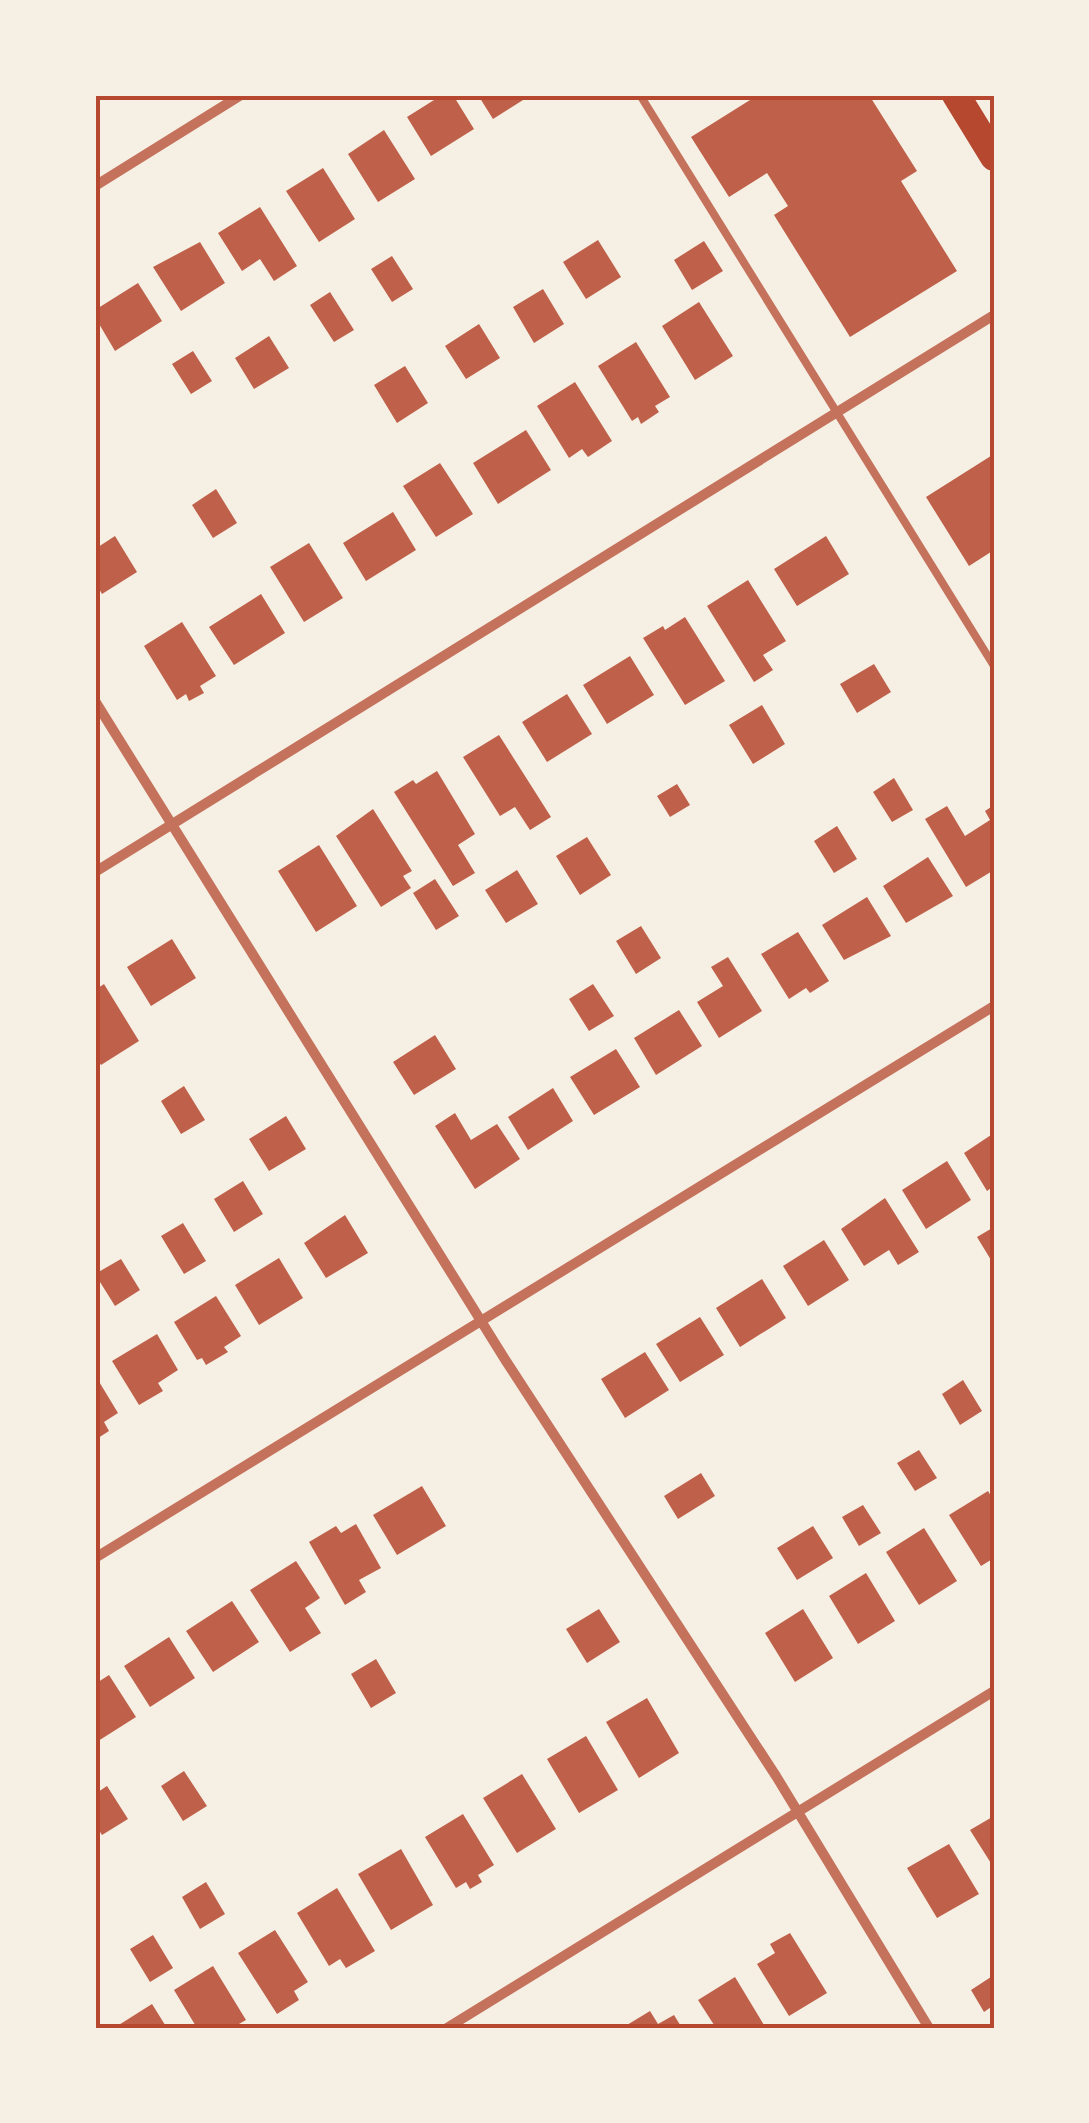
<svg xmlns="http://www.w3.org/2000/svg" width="1089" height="2123" viewBox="0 0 1089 2123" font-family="Inter,sans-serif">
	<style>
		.building { fill: #bf614a }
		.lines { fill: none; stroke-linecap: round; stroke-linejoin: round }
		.service { stroke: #c5725c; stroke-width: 8 }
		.minor { stroke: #c5725c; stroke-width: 10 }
		.trunk { stroke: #b5482f; stroke-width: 28 }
		.neatline { fill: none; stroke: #b5482f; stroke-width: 4 }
	</style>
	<rect width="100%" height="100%" fill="#f6efe4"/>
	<path class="building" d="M 442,95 L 453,95 L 474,129 L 431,156 L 407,117 Z
		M 478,95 L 531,95 L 493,119 Z
		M 758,95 L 869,95 L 917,171 L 901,181 L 957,271 L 850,337 L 774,215 L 788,206 L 767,173 L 729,197 L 691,137 Z
		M 384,130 L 415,179 L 378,202 L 348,154 Z
		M 323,168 L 355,219 L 319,242 L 286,191 Z
		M 260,207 L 297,266 L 274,281 L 260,259 L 242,271 L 218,233 Z
		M 598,240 L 621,277 L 586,299 L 563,262 Z
		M 704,241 L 723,271 L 692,290 L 674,260 Z
		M 200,242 L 225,283 L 181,311 L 153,267 Z
		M 392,256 L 413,289 L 392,302 L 371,269 Z
		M 138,283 L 162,321 L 115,351 L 95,317 L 95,310 Z
		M 543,289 L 564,324 L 534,343 L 513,307 Z
		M 330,292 L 354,330 L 334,342 L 310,305 Z
		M 699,302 L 733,356 L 695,380 L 662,326 Z
		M 479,324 L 500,358 L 466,379 L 445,346 Z
		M 269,336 L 289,368 L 254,389 L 235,358 Z
		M 636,342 L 670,397 L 655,406 L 659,412 L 641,424 L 638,417 L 632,421 L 598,366 Z
		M 193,351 L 212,381 L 191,394 L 172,364 Z
		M 405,366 L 428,403 L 397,423 L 374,385 Z
		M 575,382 L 612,441 L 588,457 L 582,449 L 569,458 L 537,406 Z
		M 526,430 L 551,470 L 498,504 L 473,463 Z
		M 994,454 L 994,550 L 969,566 L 926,497 Z
		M 440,463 L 473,514 L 436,537 L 403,486 Z
		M 216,489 L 237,523 L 213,538 L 192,505 Z
		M 393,512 L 416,550 L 366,581 L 343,543 Z
		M 115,536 L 137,572 L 102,594 L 95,582 L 95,549 Z
		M 826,536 L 849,574 L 797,606 L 774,569 Z
		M 309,543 L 343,598 L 304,622 L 270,567 Z
		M 748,580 L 786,641 L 763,655 L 773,670 L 754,682 L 707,606 Z
		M 261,594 L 285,633 L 234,665 L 209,627 Z
		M 685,617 L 725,681 L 685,705 L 643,638 L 663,626 L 665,630 Z
		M 182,622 L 216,676 L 200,686 L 204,693 L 189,701 L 186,694 L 177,700 L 144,646 Z
		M 630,656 L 654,695 L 607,724 L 583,685 Z
		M 874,664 L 891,692 L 857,713 L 840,684 Z
		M 567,694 L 592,734 L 547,762 L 522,722 Z
		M 762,705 L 785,744 L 753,764 L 729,725 Z
		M 499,735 L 551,817 L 530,830 L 515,807 L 500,816 L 463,757 Z
		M 437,771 L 475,834 L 458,845 L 475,873 L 453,886 L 394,792 L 413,780 L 416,784 Z
		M 894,778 L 913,810 L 892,822 L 873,792 Z
		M 677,784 L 690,805 L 670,817 L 657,796 Z
		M 994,805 L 994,870 L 966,887 L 925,819 L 947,806 L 965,836 L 990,820 L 985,811 Z
		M 373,809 L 412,871 L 403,876 L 411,888 L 381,907 L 336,836 Z
		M 837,826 L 857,859 L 834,873 L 814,841 Z
		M 587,837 L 611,875 L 580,895 L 556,856 Z
		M 319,845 L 357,906 L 316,932 L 278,871 Z
		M 928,857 L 953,896 L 906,923 L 883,886 Z
		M 517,870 L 538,904 L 506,923 L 485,890 Z
		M 435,879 L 459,916 L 436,930 L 413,893 Z
		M 867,897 L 891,936 L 844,960 L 822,925 Z
		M 641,926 L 661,958 L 636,974 L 616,941 Z
		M 798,932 L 829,981 L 810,993 L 806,988 L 789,999 L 761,954 Z
		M 172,939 L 196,978 L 151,1006 L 127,967 Z
		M 728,957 L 762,1011 L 719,1038 L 697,1002 L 723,986 L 711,967 Z
		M 104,984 L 139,1041 L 101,1065 L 95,1056 L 95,990 Z
		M 593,984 L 614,1016 L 589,1031 L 569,999 Z
		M 679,1010 L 702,1046 L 656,1075 L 634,1038 Z
		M 435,1035 L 456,1069 L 414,1095 L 393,1062 Z
		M 616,1049 L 640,1087 L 594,1115 L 570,1077 Z
		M 184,1086 L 205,1120 L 181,1134 L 161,1101 Z
		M 553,1088 L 573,1121 L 528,1150 L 508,1117 Z
		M 455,1113 L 471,1140 L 497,1124 L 520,1159 L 475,1189 L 435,1126 Z
		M 286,1116 L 306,1149 L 269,1171 L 249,1139 Z
		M 994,1133 L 994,1186 L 987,1191 L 964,1153 Z
		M 947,1161 L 971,1200 L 926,1229 L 902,1190 Z
		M 243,1181 L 263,1214 L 234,1232 L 214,1199 Z
		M 885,1198 L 919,1252 L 898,1265 L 889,1250 L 864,1266 L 841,1229 Z
		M 345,1215 L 368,1253 L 326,1278 L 304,1243 Z
		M 183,1223 L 206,1261 L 184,1274 L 161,1236 Z
		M 994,1227 L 994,1265 L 977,1237 Z
		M 824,1240 L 849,1280 L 808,1306 L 783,1266 Z
		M 279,1258 L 303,1298 L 259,1325 L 235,1285 Z
		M 121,1259 L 140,1290 L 115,1306 L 95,1274 Z
		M 762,1279 L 786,1318 L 740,1347 L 716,1308 Z
		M 216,1296 L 241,1336 L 224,1347 L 228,1352 L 206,1365 L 202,1358 L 197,1360 L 174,1322 Z
		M 700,1317 L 724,1355 L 680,1382 L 656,1344 Z
		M 157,1334 L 178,1370 L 158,1383 L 163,1391 L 139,1405 L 112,1361 Z
		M 645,1352 L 669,1390 L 625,1418 L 601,1379 Z
		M 95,1375 L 118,1413 L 104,1422 L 109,1431 L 95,1440 Z
		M 963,1380 L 982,1411 L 960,1425 L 942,1394 Z
		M 919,1450 L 937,1478 L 915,1491 L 897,1463 Z
		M 701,1473 L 715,1496 L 678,1519 L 664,1496 Z
		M 422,1486 L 446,1526 L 397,1555 L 373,1515 Z
		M 988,1491 L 994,1501 L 994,1558 L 981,1566 L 949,1515 Z
		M 863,1505 L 881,1533 L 859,1546 L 842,1517 Z
		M 356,1524 L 381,1568 L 359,1580 L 366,1592 L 345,1605 L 309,1542 L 336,1526 L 341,1533 Z
		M 813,1526 L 833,1558 L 797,1580 L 777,1548 Z
		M 924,1528 L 957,1581 L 919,1605 L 886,1552 Z
		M 296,1561 L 320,1598 L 305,1608 L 321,1633 L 290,1652 L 250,1590 Z
		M 866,1573 L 895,1621 L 858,1644 L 829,1596 Z
		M 232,1601 L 259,1642 L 213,1672 L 186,1631 Z
		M 599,1609 L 620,1642 L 587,1663 L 566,1629 Z
		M 803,1609 L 833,1658 L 795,1682 L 765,1633 Z
		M 169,1637 L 195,1678 L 150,1707 L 124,1666 Z
		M 376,1659 L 396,1693 L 371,1708 L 351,1674 Z
		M 109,1675 L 136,1717 L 95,1743 L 95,1684 Z
		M 647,1698 L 679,1753 L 639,1778 L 606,1722 Z
		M 586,1736 L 618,1790 L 579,1813 L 547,1759 Z
		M 184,1771 L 207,1806 L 183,1821 L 161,1786 Z
		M 522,1774 L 556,1829 L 517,1853 L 483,1798 Z
		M 107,1786 L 128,1819 L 102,1835 L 95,1824 L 95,1794 Z
		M 463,1814 L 494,1865 L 478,1875 L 482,1882 L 470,1889 L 466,1882 L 456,1888 L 425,1837 Z
		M 994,1816 L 994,1868 L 970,1830 Z
		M 949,1844 L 979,1894 L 937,1918 L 907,1868 Z
		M 401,1849 L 433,1905 L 391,1930 L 358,1874 Z
		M 206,1882 L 225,1914 L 200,1929 L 182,1897 Z
		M 337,1888 L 375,1951 L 346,1968 L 340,1959 L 329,1966 L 297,1913 Z
		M 275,1930 L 308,1982 L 294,1991 L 299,2000 L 277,2014 L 238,1953 Z
		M 790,1933 L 827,1993 L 789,2016 L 757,1964 L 775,1953 L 770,1944 Z
		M 153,1935 L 173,1968 L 150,1982 L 130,1949 Z
		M 213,1966 L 246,2020 L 232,2028 L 197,2028 L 174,1990 Z
		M 994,1975 L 994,2005 L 984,2012 L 971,1990 Z
		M 735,1977 L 764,2025 L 759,2028 L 716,2028 L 698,2000 Z
		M 152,2004 L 167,2028 L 114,2028 Z
		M 650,2011 L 658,2024 L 674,2015 L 682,2028 L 629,2028 L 627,2025 Z"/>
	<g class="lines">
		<path class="service" d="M 640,95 L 994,666"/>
		<path class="minor" d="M 95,186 L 241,95
			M 95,701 L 506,1361 L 776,1776 L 929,2028
			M 95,872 L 994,315
			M 95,1558 L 994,1006
			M 447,2028 L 994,1691"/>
		<path class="trunk" d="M 956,95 L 994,157"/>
	</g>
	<rect width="1089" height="2123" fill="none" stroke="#f6efe4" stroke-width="195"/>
	<rect x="98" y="98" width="894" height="1928" class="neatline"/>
</svg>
